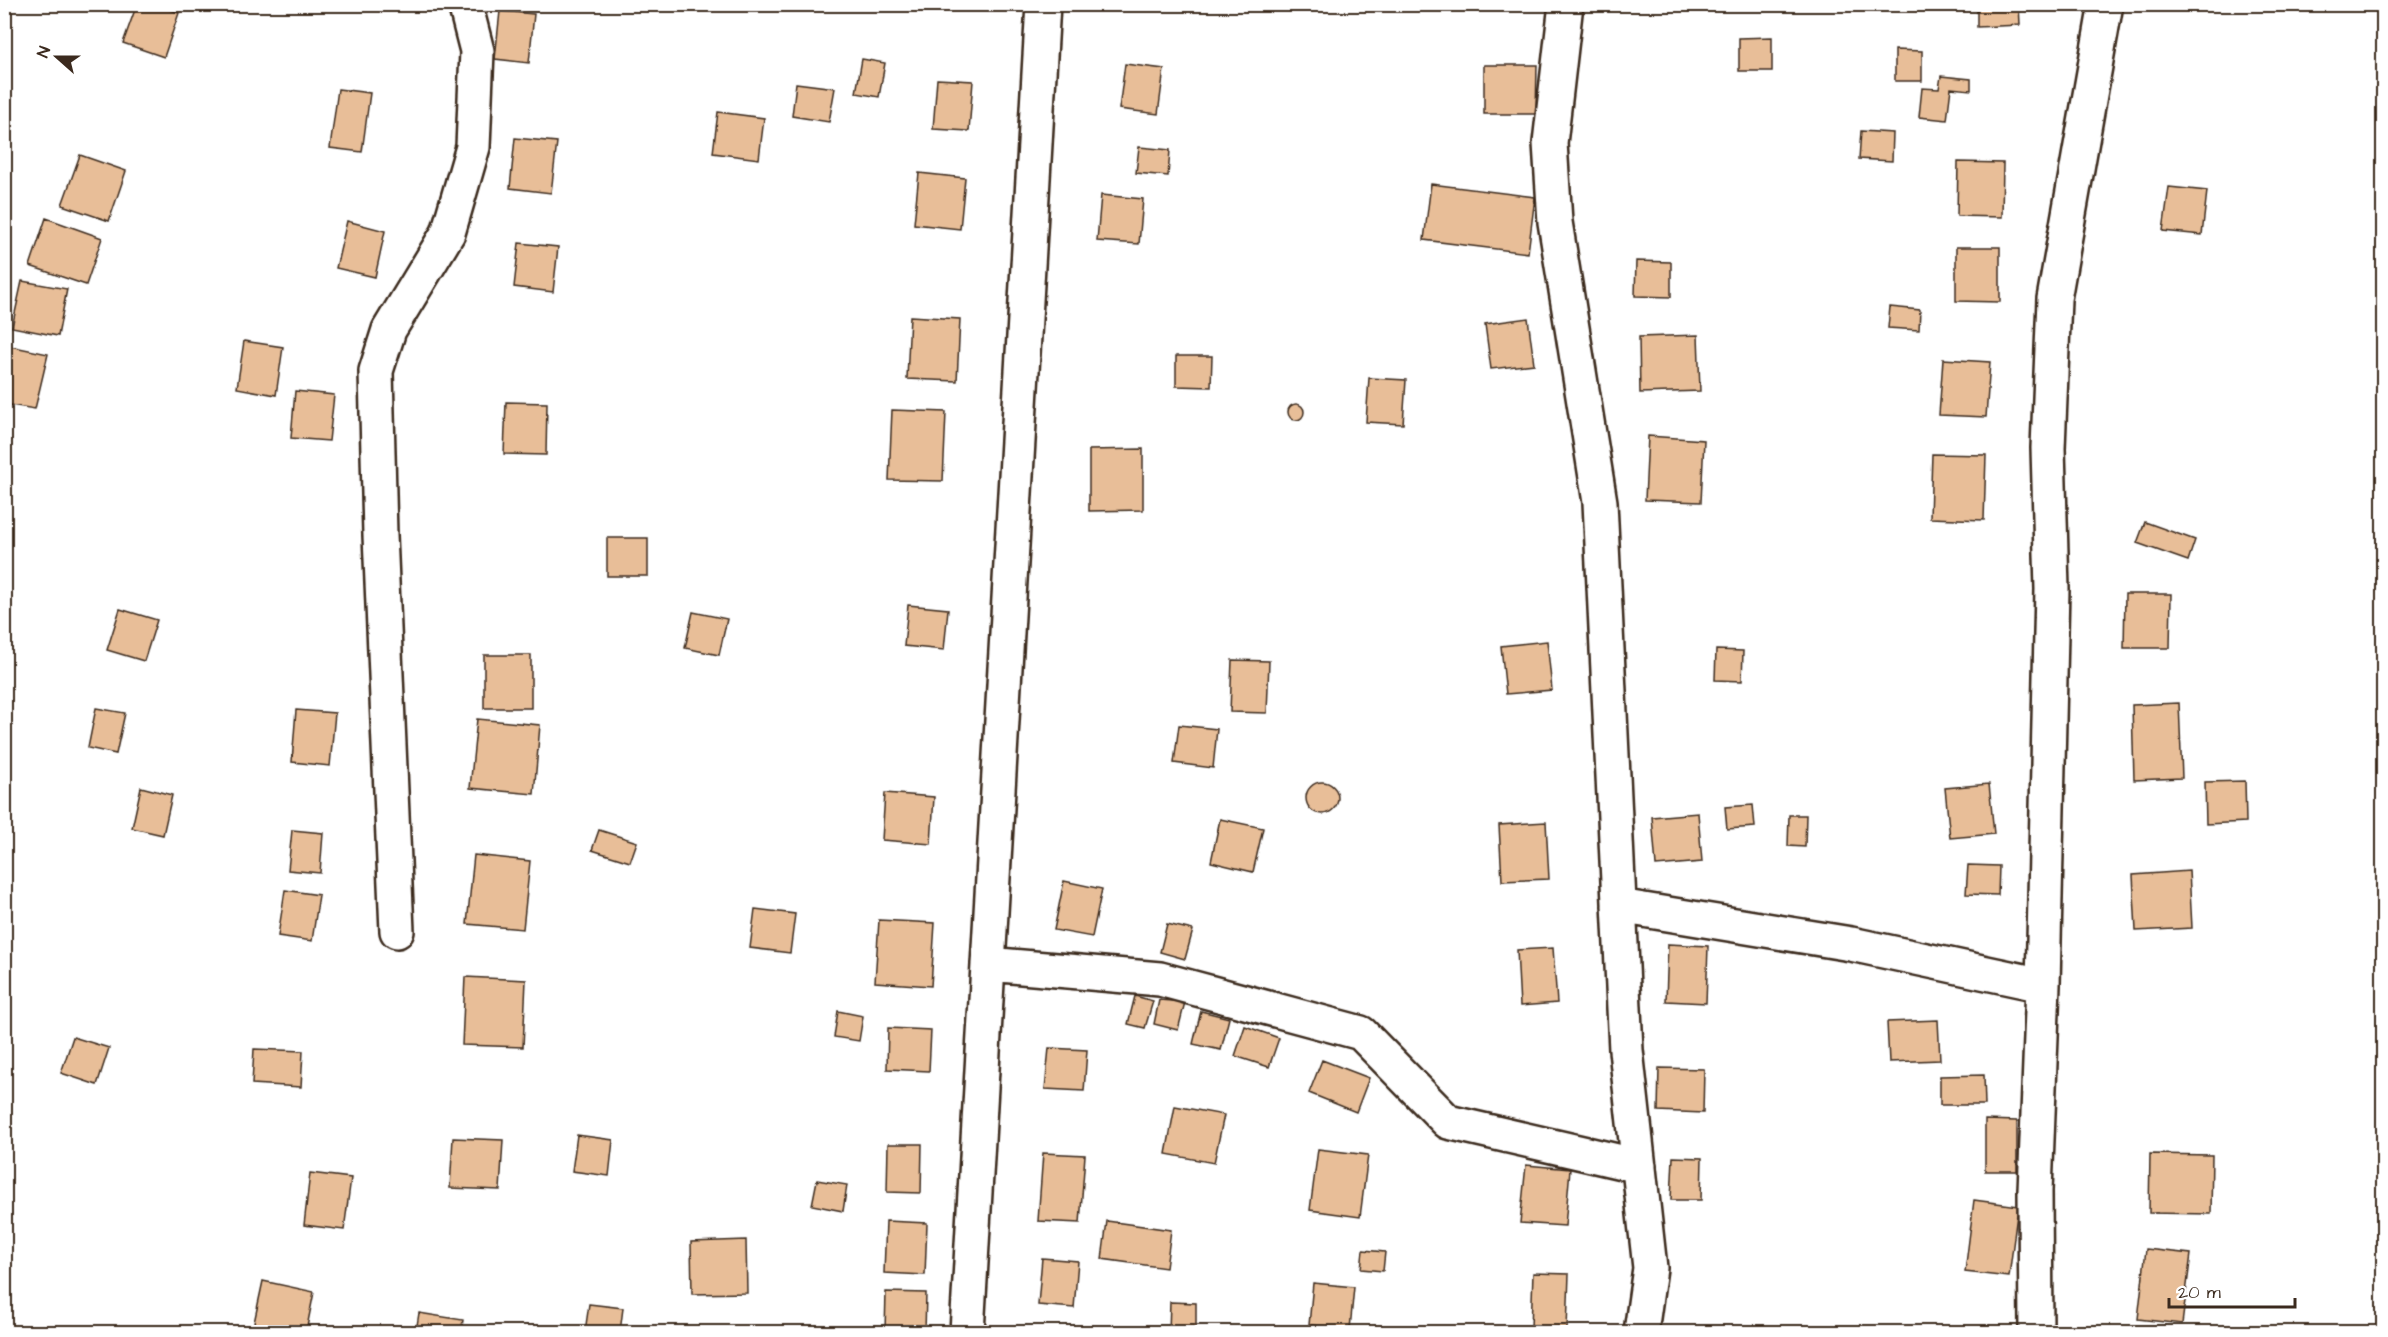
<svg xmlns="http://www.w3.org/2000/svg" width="2388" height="1337" viewBox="0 0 2388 1337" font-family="'Architects Daughter',sans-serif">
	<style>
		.building { fill: #e8be98; stroke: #3b2a1e; stroke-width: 1.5 }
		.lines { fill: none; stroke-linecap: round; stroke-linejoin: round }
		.minor-casing { stroke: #3b2a1e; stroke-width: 38 }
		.minor { stroke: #fff; stroke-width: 33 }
	</style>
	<rect width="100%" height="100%" fill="#fff"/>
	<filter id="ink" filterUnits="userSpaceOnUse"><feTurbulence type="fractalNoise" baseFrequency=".0167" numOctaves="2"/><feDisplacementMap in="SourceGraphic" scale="12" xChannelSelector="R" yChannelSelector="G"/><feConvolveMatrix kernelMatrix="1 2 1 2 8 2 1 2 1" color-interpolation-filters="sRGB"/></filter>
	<g filter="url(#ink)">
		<path class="building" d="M 137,4 L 156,4 L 179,13 L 164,57 L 123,43 Z
			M 1977,4 L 2019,4 L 2020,25 L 1977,27 Z
			M 500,11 L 534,14 L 529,63 L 495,59 Z
			M 1772,37 L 1772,71 L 1739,71 L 1739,38 Z
			M 1895,50 L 1922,51 L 1922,81 L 1895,81 Z
			M 862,59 L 885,63 L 879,97 L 856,93 Z
			M 1125,64 L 1164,69 L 1158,114 L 1119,109 Z
			M 1484,65 L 1537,65 L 1536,114 L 1484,114 Z
			M 1941,76 L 1971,79 L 1971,90 L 1951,88 L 1947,120 L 1919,117 L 1922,88 L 1939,89 Z
			M 937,79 L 973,81 L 969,131 L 933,129 Z
			M 796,83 L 835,88 L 829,122 L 792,116 Z
			M 338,89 L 370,93 L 362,152 L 330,148 Z
			M 718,112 L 764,118 L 759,159 L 713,153 Z
			M 1861,131 L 1893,133 L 1892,161 L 1859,159 Z
			M 515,138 L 557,142 L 551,193 L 510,188 Z
			M 1139,147 L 1170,150 L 1168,176 L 1136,173 Z
			M 80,155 L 126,171 L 109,221 L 62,205 Z
			M 1958,162 L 2003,163 L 2002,217 L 1957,216 Z
			M 919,173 L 965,178 L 960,229 L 914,224 Z
			M 1431,184 L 1535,197 L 1528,253 L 1424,240 Z
			M 2169,187 L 2207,191 L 2202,235 L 2163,231 Z
			M 1101,195 L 1143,199 L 1139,244 L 1097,241 Z
			M 46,218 L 102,238 L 86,285 L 30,266 Z
			M 347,221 L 385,231 L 375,277 L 336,268 Z
			M 519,243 L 558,247 L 553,292 L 514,287 Z
			M 1956,247 L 2000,247 L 2000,302 L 1956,301 Z
			M 1636,261 L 1671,262 L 1671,297 L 1635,296 Z
			M 22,281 L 67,289 L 58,336 L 12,327 Z
			M 1890,307 L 1920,310 L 1919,330 L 1888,328 Z
			M 910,316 L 960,319 L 957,381 L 907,379 Z
			M 1528,318 L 1534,364 L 1491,369 L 1485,324 Z
			M 1698,335 L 1700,391 L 1640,393 L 1639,337 Z
			M 244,341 L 283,347 L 276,395 L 237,388 Z
			M 5,345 L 48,354 L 35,409 L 4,404 Z
			M 1176,356 L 1212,356 L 1211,387 L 1176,386 Z
			M 1943,359 L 1990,362 L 1986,417 L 1939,415 Z
			M 1369,378 L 1406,380 L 1403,424 L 1366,422 Z
			M 295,391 L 334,395 L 329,441 L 291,438 Z
			M 506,402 L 547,403 L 546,455 L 504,454 Z
			M1288 412a8 8 0 1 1 16 0a8 8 0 1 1-16 0Z
			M 892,410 L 946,412 L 943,481 L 889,480 Z
			M 1648,436 L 1704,440 L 1701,502 L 1645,500 Z
			M 1143,449 L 1143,510 L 1089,511 L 1089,450 Z
			M 1932,454 L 1986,455 L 1984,520 L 1930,518 Z
			M 2145,522 L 2195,540 L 2188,561 L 2137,543 Z
			M 607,538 L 648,538 L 648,576 L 607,576 Z
			M 2125,594 L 2171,594 L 2170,648 L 2124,648 Z
			M 908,605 L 948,609 L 944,650 L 904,646 Z
			M 120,609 L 157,620 L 144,661 L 107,650 Z
			M 693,612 L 727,619 L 719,655 L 685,648 Z
			M 1547,641 L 1552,690 L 1506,694 L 1501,646 Z
			M 1716,650 L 1743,651 L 1742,681 L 1715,680 Z
			M 484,655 L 531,655 L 531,708 L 484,708 Z
			M 1232,660 L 1269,661 L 1267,713 L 1230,712 Z
			M 2179,703 L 2182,778 L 2134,780 L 2132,705 Z
			M 96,708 L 125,713 L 116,754 L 88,748 Z
			M 296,710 L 335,713 L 330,766 L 292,762 Z
			M 477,719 L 540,725 L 534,794 L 470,788 Z
			M 1179,725 L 1217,729 L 1213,768 L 1174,763 Z
			M 2245,781 L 2246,822 L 2206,824 L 2205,782 Z
			M1306 798a16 16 0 1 1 32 0a16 16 0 1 1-32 0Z
			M 1989,784 L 1994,834 L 1950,838 L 1945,788 Z
			M 141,787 L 172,795 L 163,835 L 132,828 Z
			M 885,793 L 934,797 L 931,844 L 882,840 Z
			M 1753,805 L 1755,827 L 1727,829 L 1725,807 Z
			M 1698,813 L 1702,862 L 1656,866 L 1652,817 Z
			M 1789,815 L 1806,815 L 1805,847 L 1788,846 Z
			M 1220,819 L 1263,828 L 1253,872 L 1211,862 Z
			M 1546,822 L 1549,879 L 1502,881 L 1499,825 Z
			M 292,830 L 323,833 L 320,873 L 288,870 Z
			M 599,830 L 637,842 L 630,862 L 592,850 Z
			M 474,855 L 530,861 L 523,929 L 467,924 Z
			M 1968,865 L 1999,866 L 1998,895 L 1966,894 Z
			M 2189,871 L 2192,928 L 2136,931 L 2133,875 Z
			M 1064,881 L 1102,889 L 1092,937 L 1054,930 Z
			M 285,890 L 319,895 L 312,941 L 278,936 Z
			M 755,909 L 795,914 L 790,953 L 750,948 Z
			M 879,920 L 935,923 L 931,986 L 875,982 Z
			M 1167,924 L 1193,930 L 1185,959 L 1160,952 Z
			M 1668,944 L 1708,946 L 1706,1003 L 1666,1001 Z
			M 1553,948 L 1557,1003 L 1520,1006 L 1517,950 Z
			M 465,977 L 526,980 L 523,1047 L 462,1045 Z
			M 1135,996 L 1153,1001 L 1145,1028 L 1128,1024 Z
			M 1159,1000 L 1185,1002 L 1178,1030 L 1154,1024 Z
			M 838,1011 L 863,1016 L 859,1041 L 834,1037 Z
			M 1201,1011 L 1229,1018 L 1221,1050 L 1193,1044 Z
			M 1938,1020 L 1940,1060 L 1889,1062 L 1887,1022 Z
			M 1245,1026 L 1279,1038 L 1269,1067 L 1235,1056 Z
			M 888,1028 L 931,1030 L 929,1071 L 887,1069 Z
			M 73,1037 L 109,1048 L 97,1085 L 61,1073 Z
			M 1049,1048 L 1087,1050 L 1084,1091 L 1045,1089 Z
			M 254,1049 L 303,1051 L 301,1087 L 252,1084 Z
			M 1322,1060 L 1369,1078 L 1356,1112 L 1309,1093 Z
			M 1659,1068 L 1704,1069 L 1703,1113 L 1658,1111 Z
			M 1984,1075 L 1985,1105 L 1940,1105 L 1940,1076 Z
			M 1175,1106 L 1224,1115 L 1214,1163 L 1166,1154 Z
			M 1985,1120 L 2017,1121 L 2017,1171 L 1985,1171 Z
			M 577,1135 L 613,1140 L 609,1176 L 572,1171 Z
			M 453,1138 L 503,1140 L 500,1190 L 450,1188 Z
			M 888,1144 L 922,1144 L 921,1193 L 887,1192 Z
			M 1318,1149 L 1368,1155 L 1360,1217 L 1310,1210 Z
			M 1043,1153 L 1085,1155 L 1080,1223 L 1038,1221 Z
			M 2150,1154 L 2212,1155 L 2211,1214 L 2149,1213 Z
			M 1673,1157 L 1702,1158 L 1701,1200 L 1671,1200 Z
			M 1526,1165 L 1570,1169 L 1565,1226 L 1520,1223 Z
			M 310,1173 L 351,1178 L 344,1230 L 304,1225 Z
			M 817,1180 L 847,1185 L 843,1211 L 812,1205 Z
			M 1974,1200 L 2018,1206 L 2009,1277 L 1965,1272 Z
			M 886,1221 L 927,1223 L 925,1275 L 884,1273 Z
			M 1107,1221 L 1171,1230 L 1166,1268 L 1102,1259 Z
			M 746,1240 L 747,1293 L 692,1294 L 691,1242 Z
			M 2146,1249 L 2191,1254 L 2182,1324 L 2138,1319 Z
			M 1363,1250 L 1385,1252 L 1383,1271 L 1361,1269 Z
			M 1042,1258 L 1078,1261 L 1074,1308 L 1038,1305 Z
			M 1533,1273 L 1569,1274 L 1567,1329 L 1531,1328 Z
			M 263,1281 L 314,1292 L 306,1332 L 252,1332 Z
			M 1313,1283 L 1354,1287 L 1350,1329 L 1309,1325 Z
			M 886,1292 L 926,1293 L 925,1332 L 885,1332 Z
			M 1170,1302 L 1196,1303 L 1196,1332 L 1169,1332 Z
			M 589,1304 L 623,1308 L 620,1332 L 585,1332 Z
			M 419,1313 L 463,1320 L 461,1332 L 416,1332 Z"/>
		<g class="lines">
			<defs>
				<path id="minor" d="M 1566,4 L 1550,143 L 1555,222 L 1600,502 L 1626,1050 L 1650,1268 L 1641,1332
					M 1619,906 L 1851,944 L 2043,985
					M 397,931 L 380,535 L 376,371 L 389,330 L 448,233 L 473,147 L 477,51 L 465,4
					M 988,964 L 1160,979 L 1361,1033 L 1448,1122 L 1639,1166
					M 967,1332 L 1043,4
					M 2036,1332 L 2035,1191 L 2043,985 L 2052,589 L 2048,448 L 2054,299 L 2106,4"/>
			</defs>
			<use href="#minor" class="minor-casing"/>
			<use href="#minor" class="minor"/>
		</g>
	</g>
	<rect width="2388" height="1337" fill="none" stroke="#fff" stroke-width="24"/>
	<rect x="12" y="12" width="2364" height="1313" fill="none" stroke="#3b2a1e" stroke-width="2" filter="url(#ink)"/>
	<g transform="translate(57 57) rotate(291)" stroke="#ffffff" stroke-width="4.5" paint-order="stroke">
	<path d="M0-4.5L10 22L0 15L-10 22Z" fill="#3b2a1e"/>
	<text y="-9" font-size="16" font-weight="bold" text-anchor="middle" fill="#3b2a1e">N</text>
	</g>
	<path d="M2169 1298v9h126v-9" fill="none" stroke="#3b2a1e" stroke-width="3"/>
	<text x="2178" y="1298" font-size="18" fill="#3b2a1e" stroke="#ffffff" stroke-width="4.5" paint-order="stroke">20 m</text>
</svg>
